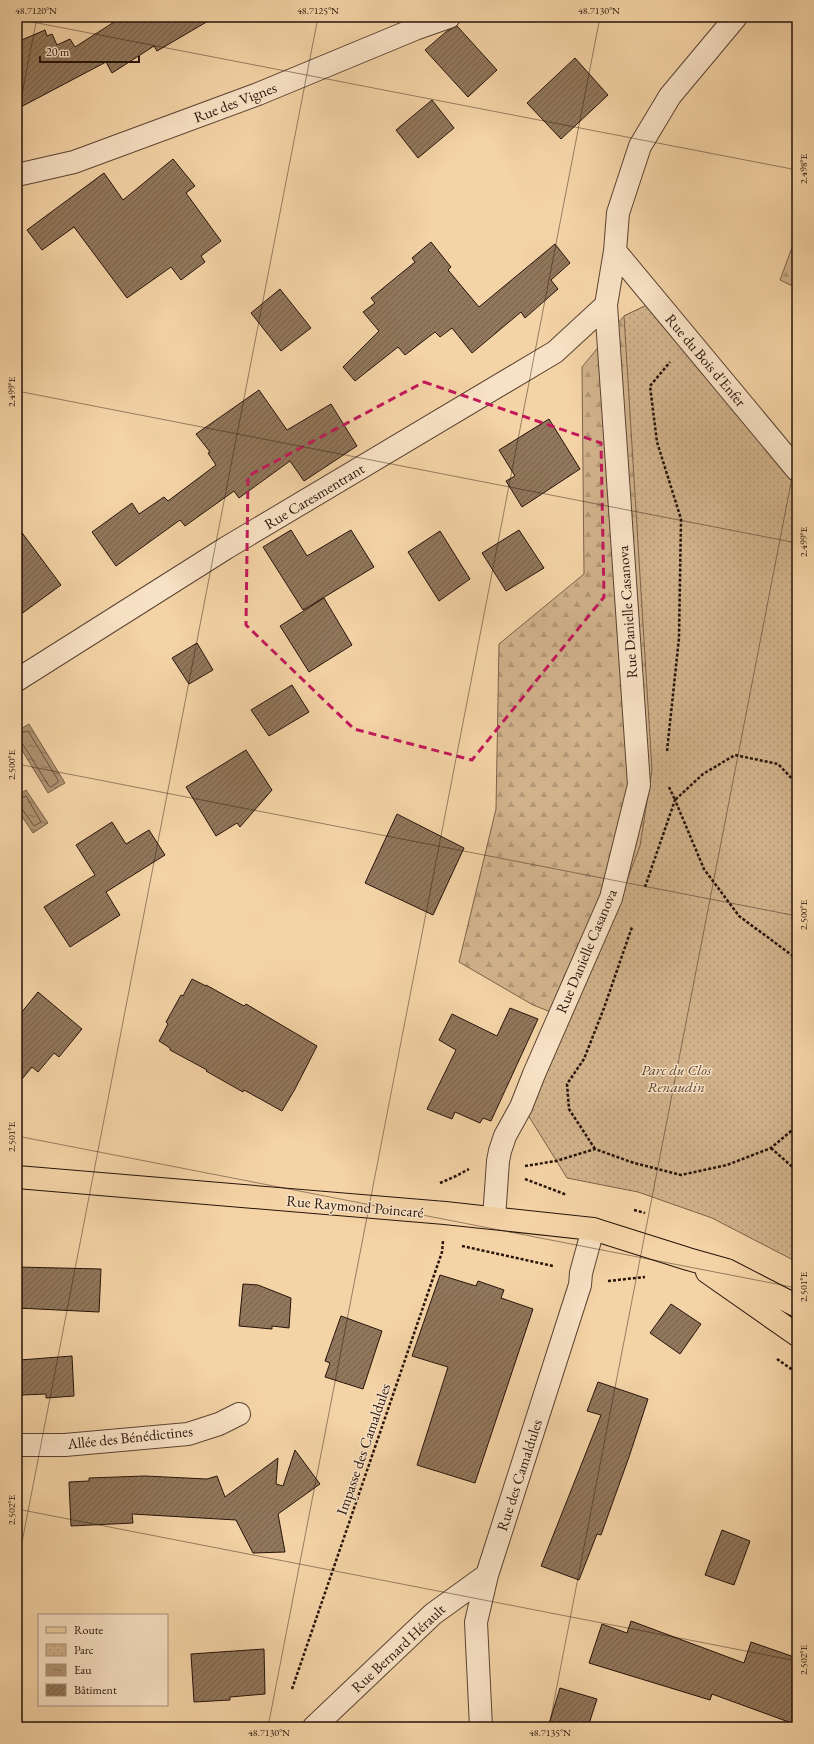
<svg xmlns="http://www.w3.org/2000/svg" width="814" height="1744" viewBox="0 0 814 1744" font-family="'EB Garamond',serif">
	<style>
		.forest { fill: url(#forest-firs); stroke: #7c624a }
		.park { fill: url(#park-dots); stroke: #7c624a }
		.water { fill: url(#water-ripples); stroke: #785f48 }
		.lines { fill: none; stroke-linecap: round; stroke-linejoin: round }
		.shore { stroke: #6a523e; stroke-width: 1 }
		.building { fill: url(#building-hatch); stroke: #26130a }
		.minor-casing { stroke: #5a4331; stroke-width: 24 }
		.major-casing { stroke: #26130a; stroke-width: 24 }
		.path { stroke: #26130a; stroke-width: 2.5; stroke-dasharray: 3 2; stroke-linecap: butt }
		.minor { stroke: #f8e2c5; stroke-width: 22 }
		.major { stroke: #f4d3a6; stroke-width: 22 }
		.marked { fill: none; stroke: #c2185b; stroke-width: 3; stroke-dasharray: 8 5; stroke-linejoin: round }
		.ticks { fill: none; stroke: #26130a; stroke-width: 1; stroke-opacity: 0.45 }
		.labels { text-anchor: middle; dominant-baseline: central; stroke-width: 3; stroke-linejoin: round; paint-order: stroke }
		.street-label { font-size: 15px; fill: #26130a; stroke: #f8e2c5 }
		.park-label { font-size: 15px; font-style: italic; fill: #594331; stroke: #f8e2c5 }
		.neatline { fill: none; stroke: #26130a; stroke-width: 1.5 }
		.ticks-label { font-size: 10px; text-anchor: middle; fill: #26130a }
	</style>
	<defs>
		<pattern id="forest-firs" width="22" height="20" patternUnits="userSpaceOnUse"><rect width="22" height="20" fill="#d1b28b"/><path d="M5 1l3.5 6h-7zM16 11l3.5 6h-7z" fill="#b39877"/></pattern>
		<pattern id="park-dots" width="8" height="8" patternUnits="userSpaceOnUse"><rect width="8" height="8" fill="#d1b28b"/><path d="M2 2h.1M6 6h.1" fill="none" stroke="#b39877" stroke-width="1.8" stroke-linecap="round"/></pattern>
		<pattern id="water-ripples" width="26" height="14" patternUnits="userSpaceOnUse"><rect width="26" height="14" fill="#ae9271"/><path d="M2 4q2-2 4 0t4 0M15 11q2-2 4 0t4 0" fill="none" stroke="#8d765b"/></pattern>
		<pattern id="building-hatch" width="6" height="6" patternUnits="userSpaceOnUse"><rect width="6" height="6" fill="#91775b"/><path d="M-1 1l2-2M0 6l6-6M5 7l2-2" fill="none" stroke="#766049"/></pattern>
	</defs>
	<rect width="100%" height="100%" fill="#f4d3a6"/>
	<filter id="stains"><feTurbulence type="fractalNoise" baseFrequency=".005" numOctaves="4"/><feColorMatrix values="0 0 0 0 .2 0 0 0 0 .09 0 0 0 0 .02 0 0 0 .5 -.17"/></filter>
	<radialGradient id="worn" r=".72"><stop offset=".6" stop-color="#630" stop-opacity="0"/><stop offset="1" stop-color="#630" stop-opacity=".3"/></radialGradient>
	<path class="forest" d="M 797,234 L 797,288 L 780,280 Z
		M 651,303 L 797,485 L 607,1034 L 533,1005 L 459,962 L 496,809 L 499,644 L 584,574 L 582,367 L 624,316 Z"/>
	<path class="park" d="M 651,303 L 797,485 L 797,1262 L 712,1218 L 638,1192 L 567,1178 L 528,1115 L 602,946 L 640,846 L 652,770 L 624,316 Z"/>
	<path class="water" d="M 29,724 L 65,783 L 48,793 L 17,742 L 17,731 Z
		M 26,790 L 48,823 L 33,833 L 17,809 L 17,796 Z"/>
	<g class="lines">
		<path class="shore" d="M 17,734 L 28,731 L 58,780 L 58,782 L 51,787 L 49,786 L 22,743 L 17,741
			M 17,799 L 26,796 L 41,822 L 34,826 L 22,809 L 17,807"/>
	</g>
	<path class="building" d="M 122,17 L 215,17 L 157,51 L 154,46 L 112,73 L 106,62 L 17,109 L 17,42 L 45,30 L 47,36 L 52,34 L 57,45 L 70,39 L 75,47 Z
		M 457,26 L 497,70 L 468,97 L 425,50 L 447,31 Z
		M 575,58 L 608,95 L 561,139 L 527,103 Z
		M 432,100 L 454,128 L 418,158 L 396,130 Z
		M 173,159 L 195,186 L 186,193 L 221,241 L 201,256 L 205,262 L 181,280 L 171,267 L 127,298 L 74,227 L 42,250 L 27,230 L 104,173 L 123,200 Z
		M 431,242 L 451,267 L 448,270 L 479,307 L 555,244 L 570,263 L 551,280 L 558,289 L 525,318 L 521,312 L 472,353 L 452,328 L 440,337 L 435,332 L 405,355 L 398,347 L 355,381 L 343,367 L 379,331 L 363,312 L 375,303 L 371,298 L 415,262 L 412,258 Z
		M 280,289 L 311,328 L 281,351 L 251,313 Z
		M 259,390 L 287,430 L 331,404 L 357,446 L 304,481 L 290,461 L 239,498 L 234,491 L 185,526 L 180,520 L 116,566 L 92,532 L 132,503 L 139,514 L 164,497 L 168,501 L 216,465 L 208,453 L 210,452 L 196,434 Z
		M 549,419 L 580,469 L 522,507 L 506,481 L 515,476 L 499,450 Z
		M 17,526 L 61,585 L 17,617 Z
		M 291,530 L 307,556 L 351,530 L 374,567 L 303,610 L 263,547 Z
		M 519,530 L 544,568 L 506,591 L 482,553 Z
		M 440,531 L 470,579 L 439,601 L 408,552 Z
		M 324,598 L 352,645 L 309,672 L 280,626 Z
		M 197,643 L 213,670 L 189,684 L 172,658 Z
		M 292,685 L 309,712 L 269,736 L 251,710 Z
		M 246,750 L 272,790 L 240,827 L 237,823 L 216,836 L 186,787 Z
		M 397,814 L 464,848 L 433,915 L 365,883 Z
		M 112,822 L 126,844 L 149,830 L 165,855 L 106,892 L 120,915 L 70,947 L 44,907 L 95,875 L 76,845 Z
		M 192,979 L 206,986 L 206,985 L 244,1006 L 246,1004 L 317,1046 L 295,1089 L 282,1111 L 244,1090 L 243,1092 L 206,1071 L 207,1070 L 170,1050 L 170,1048 L 159,1041 L 168,1024 L 166,1022 L 181,995 L 183,996 Z
		M 38,992 L 82,1029 L 59,1057 L 54,1053 L 38,1072 L 32,1067 L 17,1085 L 17,1018 Z
		M 510,1008 L 538,1019 L 491,1121 L 483,1118 L 480,1123 L 455,1112 L 452,1119 L 427,1109 L 456,1050 L 439,1040 L 452,1014 L 497,1036 Z
		M 17,1267 L 101,1269 L 99,1312 L 17,1308 Z
		M 440,1275 L 476,1286 L 478,1281 L 504,1290 L 501,1298 L 533,1309 L 475,1483 L 417,1465 L 448,1367 L 412,1356 Z
		M 243,1284 L 258,1285 L 291,1298 L 289,1328 L 272,1326 L 272,1329 L 239,1326 Z
		M 671,1304 L 701,1324 L 680,1354 L 650,1333 Z
		M 341,1316 L 382,1331 L 363,1389 L 325,1377 L 330,1363 L 325,1361 Z
		M 72,1356 L 74,1396 L 46,1398 L 46,1394 L 22,1395 L 20,1360 Z
		M 598,1382 L 648,1399 L 629,1457 L 601,1535 L 597,1534 L 579,1580 L 541,1566 L 601,1415 L 587,1411 Z
		M 295,1450 L 320,1484 L 278,1514 L 285,1552 L 253,1553 L 236,1520 L 132,1514 L 133,1523 L 71,1526 L 69,1482 L 89,1481 L 89,1478 L 145,1476 L 207,1479 L 217,1476 L 225,1497 L 278,1458 L 276,1484 L 283,1486 Z
		M 722,1530 L 750,1541 L 734,1585 L 705,1575 Z
		M 631,1621 L 744,1663 L 751,1642 L 797,1658 L 797,1725 L 712,1694 L 710,1700 L 589,1663 L 602,1624 L 627,1633 Z
		M 264,1649 L 265,1694 L 230,1697 L 230,1700 L 194,1702 L 191,1654 Z
		M 560,1688 L 597,1699 L 588,1727 L 548,1727 Z"/>
	<g class="lines">
		<defs>
			<path id="minor" d="M 17,175 L 74,162 L 258,94 L 415,29 L 449,17
				M 615,251 L 797,470
				M 17,680 L 226,548 L 555,352 L 606,305
				M 494,1218 L 498,1161 L 500,1151 L 505,1136 L 521,1107 L 534,1074 L 611,898 L 639,785 L 606,305 L 615,251 L 618,213 L 640,146 L 670,96 L 736,17
				M 17,1445 L 65,1445 L 188,1434 L 219,1424 L 239,1414
				M 314,1727 L 433,1614 L 487,1575
				M 481,1727 L 476,1622 L 487,1575 L 580,1285 L 581,1273 L 593,1229"/>
			<path id="major" d="M 17,1177 L 445,1213 L 593,1229 L 688,1259 L 727,1270 L 797,1306
				M 707,1272 L 797,1335"/>
		</defs>
		<use href="#minor" class="minor-casing"/>
		<use href="#major" class="major-casing"/>
		<path class="path" d="M 667,751 L 679,638 L 681,519 L 657,442 L 650,386 L 670,362
			M 669,787 L 675,800 L 703,774 L 735,755 L 778,764 L 797,784
			M 645,887 L 675,800 L 704,869 L 739,916 L 797,959
			M 771,1148 L 797,1171
			M 595,1149 L 569,1109 L 567,1084 L 584,1059 L 604,1008 L 632,927
			M 525,1166 L 556,1161 L 595,1149 L 634,1163 L 681,1175 L 727,1165 L 771,1148 L 797,1126
			M 525,1179 L 567,1195
			M 440,1183 L 456,1176 L 469,1169
			M 634,1210 L 645,1213
			M 462,1246 L 553,1266
			M 608,1281 L 645,1277
			M 777,1359 L 797,1373
			M 292,1689 L 442,1252 L 443,1241"/>
		<use href="#minor" class="minor"/>
		<use href="#major" class="major"/>
	</g>
	<path class="marked" d="M 424,382 L 601,443 L 604,597 L 472,760 L 354,729 L 246,625 L 248,476 Z"/>
	<path class="ticks" d="M 17,19 L 797,170M 17,120 L 37,17M 17,391 L 797,543M 17,764 L 797,916M 17,1136 L 797,1288M 17,1509 L 797,1661M 17,1568 L 318,17M 268,1727 L 600,17M 549,1727 L 797,452"/>
	<g class="labels">
		<g class="street-label">
			<text transform="translate(235 102) rotate(-21)">Rue des Vignes</text>
			<text transform="translate(706 360) rotate(50)">Rue du Bois d'Enfer</text>
			<text transform="translate(314 496) rotate(-31)">Rue Caresmentrant</text>
			<text transform="translate(627 612) rotate(-94)">Rue Danielle Casanova</text>
			<text transform="translate(586 951) rotate(-67)">Rue Danielle Casanova</text>
			<text transform="translate(355 1206) rotate(5)">Rue Raymond Poincaré</text>
			<text transform="translate(130 1437) rotate(-6)">Allée des Bénédictines</text>
			<text transform="translate(363 1449) rotate(-71)">Impasse des Camaldules</text>
			<text transform="translate(519 1475) rotate(-72)">Rue des Camaldules</text>
			<text transform="translate(398 1648) rotate(-43)">Rue Bernard Hérault</text>
		</g>
		<g class="park-label">
			<text x="676" y="1069">Parc du Clos<tspan x="676" dy="17">Renaudin</tspan></text>
		</g>
	</g>
	<rect width="814" height="1744" fill="none" stroke="#f4d3a6" stroke-width="44"/>
	<rect x="38" y="1614" width="130" height="92" fill="#f8e2c5" stroke="#a48f7a"/>
	<rect x="46" y="1627" width="20" height="6" fill="#f4d3a6" stroke="#a48f7a"/>
	<text x="74" y="1634" font-size="12" fill="#26130a">Route</text>
	<rect x="46" y="1644" width="20" height="12" fill="url(#park-dots)" stroke="#a48f7a"/>
	<text x="74" y="1654" font-size="12" fill="#26130a">Parc</text>
	<rect x="46" y="1664" width="20" height="12" fill="url(#water-ripples)" stroke="#a48f7a"/>
	<text x="74" y="1674" font-size="12" fill="#26130a">Eau</text>
	<rect x="46" y="1684" width="20" height="12" fill="url(#building-hatch)" stroke="#a48f7a"/>
	<text x="74" y="1694" font-size="12" fill="#26130a">Bâtiment</text>
	<path d="M40 56v6h99v-6" fill="none" stroke="#26130a" stroke-width="2"/>
	<text x="46" y="56" font-size="12" fill="#26130a" stroke="#f8e2c5" stroke-width="3" paint-order="stroke">20 m</text>
	<rect x="22" y="22" width="770" height="1700" class="neatline"/>
	<g class="ticks-label">
		<text x="36" y="14">48.7120°N</text>
		<text x="318" y="14">48.7125°N</text>
		<text x="599" y="14">48.7130°N</text>
		<text transform="translate(803 169) rotate(-90)" y="4">2.498°E</text>
		<text transform="translate(11 392) rotate(-90)" y="4">2.499°E</text>
		<text transform="translate(803 542) rotate(-90)" y="4">2.499°E</text>
		<text transform="translate(11 765) rotate(-90)" y="4">2.500°E</text>
		<text transform="translate(803 915) rotate(-90)" y="4">2.500°E</text>
		<text transform="translate(11 1137) rotate(-90)" y="4">2.501°E</text>
		<text transform="translate(803 1287) rotate(-90)" y="4">2.501°E</text>
		<text transform="translate(11 1510) rotate(-90)" y="4">2.502°E</text>
		<text transform="translate(803 1660) rotate(-90)" y="4">2.502°E</text>
		<text x="269" y="1736">48.7130°N</text>
		<text x="550" y="1736">48.7135°N</text>
	</g>
	<rect width="100%" height="100%" filter="url(#stains)"/>
	<rect width="100%" height="100%" fill="url(#worn)"/>
</svg>
